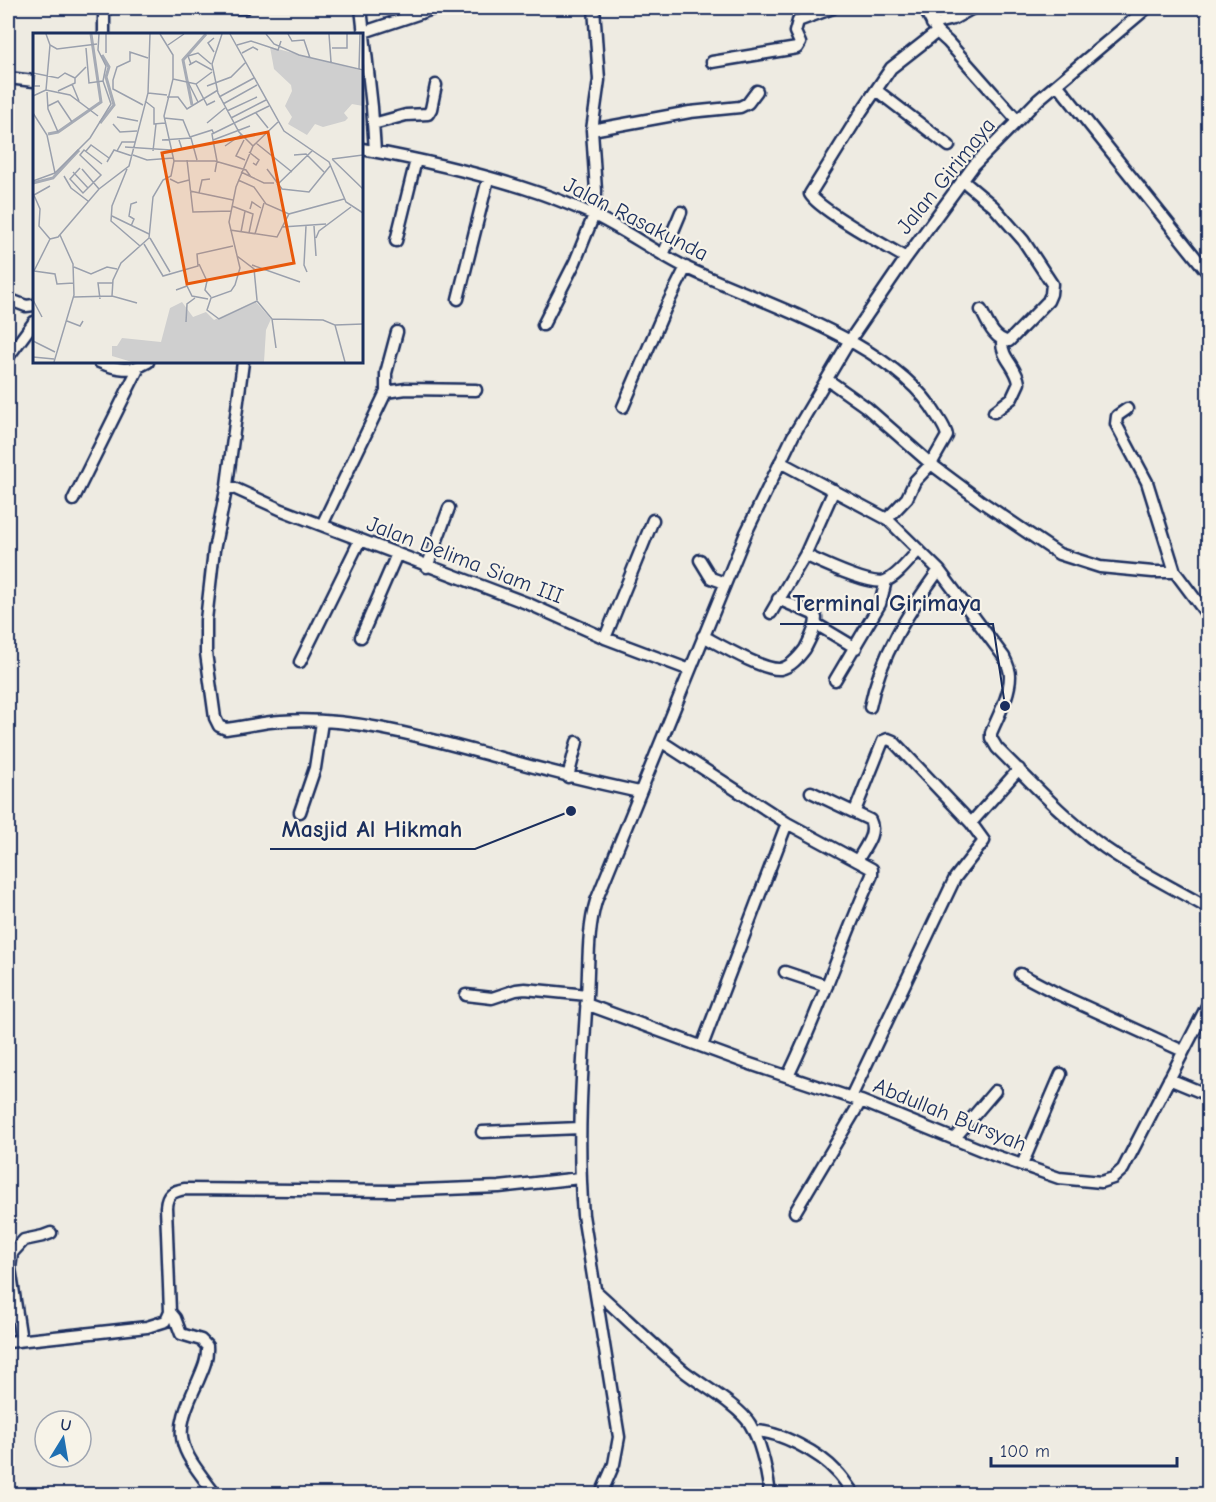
<svg xmlns="http://www.w3.org/2000/svg" width="1216" height="1502" viewBox="0 0 1216 1502" font-family="'Comic Neue',sans-serif">
	<style>
		.lines { fill: none; stroke-linecap: round; stroke-linejoin: round }
		.minor-casing { stroke: #1b2f5e; stroke-width: 15 }
		.minor { stroke: #f7f3e8; stroke-width: 10 }
		.labels { text-anchor: middle; dominant-baseline: central; stroke-width: 4.5; stroke-linejoin: round; paint-order: stroke }
		.street-label { font-size: 22px; fill: #1b2f5e; stroke: #f7f3e8 }
		.inset-river { fill: none; stroke: #a6abb5; stroke-width: 3 }
		.inset-road { fill: none; stroke: #9aa0ad; stroke-width: 1.5 }
		.view { fill: #e8590c; fill-opacity: 0.15; stroke: #e8590c; stroke-width: 3 }
		.inset-edge { fill: none; stroke: #1b2f5e; stroke-width: 3 }
		.leader { fill: none; stroke: #1b2f5e; stroke-width: 2 }
		.callout-dot { fill: #1b2f5e; stroke: #f7f3e8; stroke-width: 2 }
		.callout-label { font-size: 24px; text-anchor: middle; font-weight: bold; fill: #1b2f5e; stroke: #f7f3e8; stroke-width: 4.5; stroke-linejoin: round; paint-order: stroke }
	</style>
	<rect width="100%" height="100%" fill="#eeebe2"/>
	<filter id="ink" filterUnits="userSpaceOnUse"><feTurbulence type="fractalNoise" baseFrequency=".0167" numOctaves="2"/><feDisplacementMap in="SourceGraphic" scale="12" xChannelSelector="R" yChannelSelector="G"/><feConvolveMatrix kernelMatrix="1 2 1 2 8 2 1 2 1" color-interpolation-filters="sRGB"/></filter>
	<g filter="url(#ink)">
		<g class="lines">
			<defs>
				<path id="minor" d="M 104,8 L 104,34
					M 231,8 L 245,8
					M 361,8 L 372,107 L 375,151
					M 924,8 L 937,32 L 948,42 L 1017,120
					M 932,24 L 953,19 L 973,8
					M 364,32 L 436,8
					M 712,62 L 797,48 L 800,43 L 795,32 L 798,21 L 833,8
					M 8,78 L 34,81
					M 1057,84 L 1208,273
					M 876,90 L 949,146
					M 373,124 L 406,115 L 428,114 L 431,109 L 436,85
					M 592,130 L 690,112 L 740,107 L 748,103 L 757,91
					M 362,149 C 422,160 484,174 542,194 C 559,200 576,207 592,214 C 625,230 655,252 687,268 C 763,304 894,342 937,416 C 941,422 946,429 947,436 L 931,464 L 915,481 L 907,498 L 887,519
					M 962,180 L 993,206 L 1023,240 L 1052,284 L 1051,294 L 1048,301 L 1009,341 C 994,341 987,321 981,310
					M 396,241 L 416,160
					M 663,255 L 681,212
					M 906,258 C 886,246 819,210 810,194 L 861,112 L 891,68 L 937,32
					M 8,299 L 26,306 L 34,305
					M 458,299 L 488,179
					M 543,325 L 575,262 L 594,215 L 596,191 L 592,130 L 599,80 L 594,8
					M 8,357 L 34,322
					M 99,362 C 117,370 131,372 148,362
					M 243,362 L 227,485 L 214,550 L 206,620 L 206,653 L 215,718 L 219,726 L 226,729 C 244,727 262,722 281,721 C 356,716 430,739 501,758 C 547,771 593,782 639,792
					M 828,380 L 866,407 L 931,464 L 982,502 L 1059,554 L 1100,567 L 1153,572 L 1175,572
					M 386,392 L 386,373 L 397,332
					M 623,407 L 665,309 L 686,267
					M 1127,409 L 1117,416 L 1116,424 L 1147,482 L 1175,572 L 1208,616
					M 994,412 L 1012,398 L 1019,383 C 1017,367 1001,358 1002,341
					M 780,462 L 887,519 L 939,570 L 1004,657 C 1007,663 1010,670 1010,676 C 1010,695 998,716 991,733 L 991,738 L 997,748 C 1032,783 1065,819 1105,848 C 1138,871 1174,888 1208,908
					M 227,485 L 282,510 L 529,604 L 605,638 L 690,670
					M 73,500 L 139,367
					M 322,525 L 386,392 L 406,389 L 476,390
					M 805,555 C 820,562 871,586 885,581 C 897,577 910,559 919,550
					M 700,560 L 711,578 L 725,583
					M 427,567 L 449,508
					M 771,613 L 805,555 L 834,490
					M 816,624 L 856,648
					M 703,636 C 720,645 762,670 780,669 C 791,667 799,657 805,649 C 810,639 816,629 816,618 L 813,614 L 778,599
					M 361,637 L 397,554
					M 605,638 L 653,520
					M 300,662 L 360,540
					M 835,680 L 880,604 L 886,581
					M 870,707 C 880,656 909,611 939,570
					M 662,742 L 787,823 L 872,869 L 872,875 C 842,941 820,1011 788,1076
					M 568,777 L 577,742
					M 811,792 L 870,820 C 877,834 864,848 857,861
					M 855,811 L 883,741 L 888,739 L 893,741 L 971,823
					M 300,812 L 315,768 L 322,722
					M 785,972 L 827,986
					M 1020,974 L 1058,994 L 1183,1051
					M 466,995 L 492,998 L 516,990 L 525,989 L 587,995
					M 586,1004 L 744,1062 L 861,1101 L 996,1156 L 1059,1178 L 1101,1182 L 1113,1178 L 1123,1169 L 1208,1004
					M 702,1046 L 787,823
					M 1169,1079 L 1208,1095
					M 851,1097 L 955,878 L 984,841 L 971,823 L 1019,769
					M 482,1132 L 580,1128
					M 954,1139 L 995,1091
					M 1022,1165 L 1061,1074
					M 795,1212 L 861,1101
					M 596,1291 C 626,1318 654,1346 685,1372 C 703,1386 739,1406 750,1424 C 762,1444 767,1472 770,1494
					M 170,1312 L 175,1318 L 181,1334 L 201,1340 L 207,1346 C 208,1359 203,1369 198,1381 C 171,1438 178,1445 215,1494
					M 21,1340 L 10,1268 L 12,1253 L 24,1240 L 43,1236 L 51,1233
					M 8,1342 L 147,1327 L 166,1321 L 170,1312 L 166,1207 C 167,1194 173,1191 185,1189 L 394,1191 L 499,1187 L 580,1178
					M 754,1431 C 779,1431 820,1453 837,1472 C 844,1479 848,1487 854,1494
					M 601,1494 L 614,1464 L 619,1437 L 583,1215 C 577,1142 582,1070 587,996 C 589,965 587,931 596,901 L 746,533 L 793,436 L 850,340 L 906,258 L 974,165 L 1038,100 L 1147,8"/>
			</defs>
			<use href="#minor" class="minor-casing"/>
			<use href="#minor" class="minor"/>
		</g>
	</g>
	<g class="labels">
		<g class="street-label">
			<text transform="translate(946 176) rotate(-51)">Jalan Girimaya</text>
			<text transform="translate(636 219) rotate(27)">Jalan Rasakunda</text>
			<text transform="translate(465 560) rotate(21)">Jalan Delima Siam III</text>
			<text transform="translate(950 1115) rotate(22)">Abdullah Bursyah</text>
		</g>
	</g>
	<g transform="translate(33 33)">
		<rect width="330" height="330" fill="#eeebe2"/>
		<path d="M 237,14 L 330,38 L 330,73 L 319,71 L 311,80 L 315,85 L 312,88 L 290,94 L 282,91 L 274,102 L 255,91 L 259,84 L 252,73 L 259,58 L 258,52 L 241,36 ZM 222,268 L 238,286 L 233,297 L 231,329 L 99,329 L 79,323 L 79,313 L 84,313 L 89,305 L 128,309 L 137,275 L 149,269 L 160,284 L 173,279 L 181,287 Z" fill="#cfcfcf"/>
		<path class="inset-river" d="M 159,72 L 150,27 L 173,1M 67,90 L 81,72 L 73,44 L 76,34 L 69,22M 15,101 L 25,99 L 68,69 L 58,1M 0,150 L 20,145 L 46,117"/>
		<path class="inset-road" d="M 13,1 L 17,12 L 24,16 L 64,11M 189,1 L 179,31 L 185,60 L 206,99 L 220,113M 197,1 L 251,98 L 296,129 L 313,169 L 330,180M 233,1 L 241,11 L 266,22 L 330,37M 255,1 L 259,8 L 271,7 L 277,25M 296,1 L 298,29M 181,5 L 175,10 L 181,19M 135,12 L 151,1M 204,12 L 218,8 L 245,17 L 248,8M 53,15 L 56,50 L 70,48M 299,15 L 314,15 L 314,1M 73,20 L 73,1M 209,20 L 220,14 L 225,17M 158,31 L 155,23 L 165,20 L 178,31M 156,32 L 163,28 L 179,37M 326,36 L 327,1M 0,40 L 25,45 L 32,40 L 42,45 L 53,34M 2,40 L 1,53 L 7,53M 140,46 L 163,51 L 179,39M 155,49 L 165,69M 39,51 L 46,68M 163,51 L 174,72 L 182,68M 174,53 L 198,44 L 213,29M 13,57 L 37,62 L 65,83M 25,58 L 42,50 L 42,45M 14,59 L 15,76 L 25,99M 115,60 L 134,62M 0,63 L 13,57 L 17,12M 134,64 L 145,64 L 154,76 L 185,57M 186,64 L 221,45M 112,68 L 121,75 L 121,91 L 132,90M 190,71 L 224,52M 110,72 L 80,56 L 80,47 L 84,34 L 97,28 L 97,19 L 115,25M 15,73 L 25,68 L 39,89M 194,78 L 224,64M 0,80 L 14,102 L 22,140 L 0,148M 223,80 L 235,95M 84,84 L 105,88M 131,85 L 150,87 L 157,104M 198,85 L 233,67M 245,89 L 220,113 L 203,154 L 196,189 L 207,235 L 202,252 L 198,258 L 178,265 L 174,277 L 186,286 L 224,268 L 239,286 L 290,287 L 302,292 L 312,329M 174,90 L 192,75M 80,91 L 87,99 L 104,98M 157,104 L 179,97 L 181,101M 129,107 L 158,105 L 164,127M 146,107 L 149,116 L 160,114M 180,107 L 179,101 L 236,73M 211,107 L 203,123 L 212,127M 223,110 L 259,139M 192,113 L 208,102M 92,114 L 138,117M 53,118 L 58,112 L 76,125M 84,118 L 89,109 L 102,109M 120,118 L 123,91M 216,119 L 226,127 L 223,132 L 220,130M 100,122 L 114,127 L 140,125M 261,122 L 273,121 L 291,139M 299,126 L 330,156M 299,126 L 330,122M 154,127 L 160,179 L 198,178M 141,128 L 182,128 L 213,137 L 218,144M 74,129 L 81,117 L 99,123M 47,135 L 37,146 L 50,160 L 68,142 L 47,122 L 51,117 L 69,131M 49,136 L 66,156M 94,136 L 79,173 L 78,188 L 107,213M 234,136 L 249,156 L 276,159 L 297,133M 40,139 L 55,155M 182,139 L 184,128 L 180,107 L 217,93M 208,139 L 231,150 L 241,150M 22,140 L 57,105 L 78,71 L 70,48 L 73,33 L 65,17 L 66,1M 31,143 L 38,155 L 55,168M 137,146 L 145,150 L 156,147M 205,147 L 221,154 L 233,171 L 256,181M 244,152 L 280,117M 157,158 L 200,167M 0,160 L 7,176 L 6,193 L 17,206M 166,160 L 169,147 L 177,146M 1,162 L 17,153M 199,173 L 220,181 L 216,200M 217,176 L 219,169 L 228,175M 79,183 L 116,201M 98,193 L 101,186 L 96,183 L 98,171 L 104,169M 273,193 L 271,232 L 274,239M 281,193 L 283,223M 249,194 L 293,191M 197,197 L 244,204 L 256,181 L 311,166M 208,199 L 212,178M 222,201 L 231,170M 117,205 L 137,239M 283,205 L 286,198 L 318,174M 17,206 L 25,204 L 66,156 L 96,133 L 115,60 L 117,1M 111,211 L 130,243 L 165,233 L 164,221 L 200,213M 204,223 L 221,236 L 224,267M 166,231 L 174,248 L 172,257 L 178,264M 219,232 L 267,249M 41,234 L 58,241 L 74,234 L 84,236M 1,238 L 22,241 L 24,251 L 41,250M 1,238 L 17,206M 143,257 L 154,253 L 159,263 L 175,266M 79,263 L 104,270M 41,264 L 79,263 L 80,247 L 88,230 L 116,205 L 120,164 L 130,147 L 138,143 L 141,128 L 131,83 L 140,46 L 140,22 L 127,1M 67,266 L 65,250 L 80,250M 0,267 L 9,284M 239,286 L 243,315M 34,288 L 47,293 L 50,288M 153,289 L 154,271 L 162,265M 302,292 L 330,291M 0,308 L 22,319M 0,324 L 21,326M 21,329 L 41,262 L 40,231 L 27,202"/>
		<path class="view" d="M 235,99 L 261,230 L 154,251 L 129,120 Z"/>
		<rect width="330" height="330" class="inset-edge"/>
	</g>
	<path class="leader" d="M1005 706L993 624H780M571 811L475 849H270"/>
	<g class="callout-dot">
		<circle cx="1005" cy="706" r="6"/>
		<circle cx="571" cy="811" r="6"/>
	</g>
	<g class="callout-label">
		<text x="887" y="611">Terminal Girimaya</text>
		<text x="372" y="837">Masjid Al Hikmah</text>
	</g>
	<rect width="1216" height="1502" fill="none" stroke="#f7f3e8" stroke-width="30"/>
	<rect x="15" y="15" width="1186" height="1472" fill="none" stroke="#1b2f5e" stroke-width="2" filter="url(#ink)"/>
	<g transform="translate(63 1439) rotate(11)"><circle r="28" fill="#f7f3e8" stroke="#9fa5b1" stroke-width="1.5"/>
	<path d="M0-4.5L10 22L0 15L-10 22Z" fill="#1f6fb2"/>
	<text y="-9" font-size="16" font-weight="bold" text-anchor="middle" fill="#1b2f5e">U</text>
	</g>
	<path d="M991 1457v9h186v-9" fill="none" stroke="#1b2f5e" stroke-width="3"/>
	<text x="1000" y="1457" font-size="18" fill="#1b2f5e" stroke="#f7f3e8" stroke-width="4.5" paint-order="stroke">100 m</text>
</svg>
